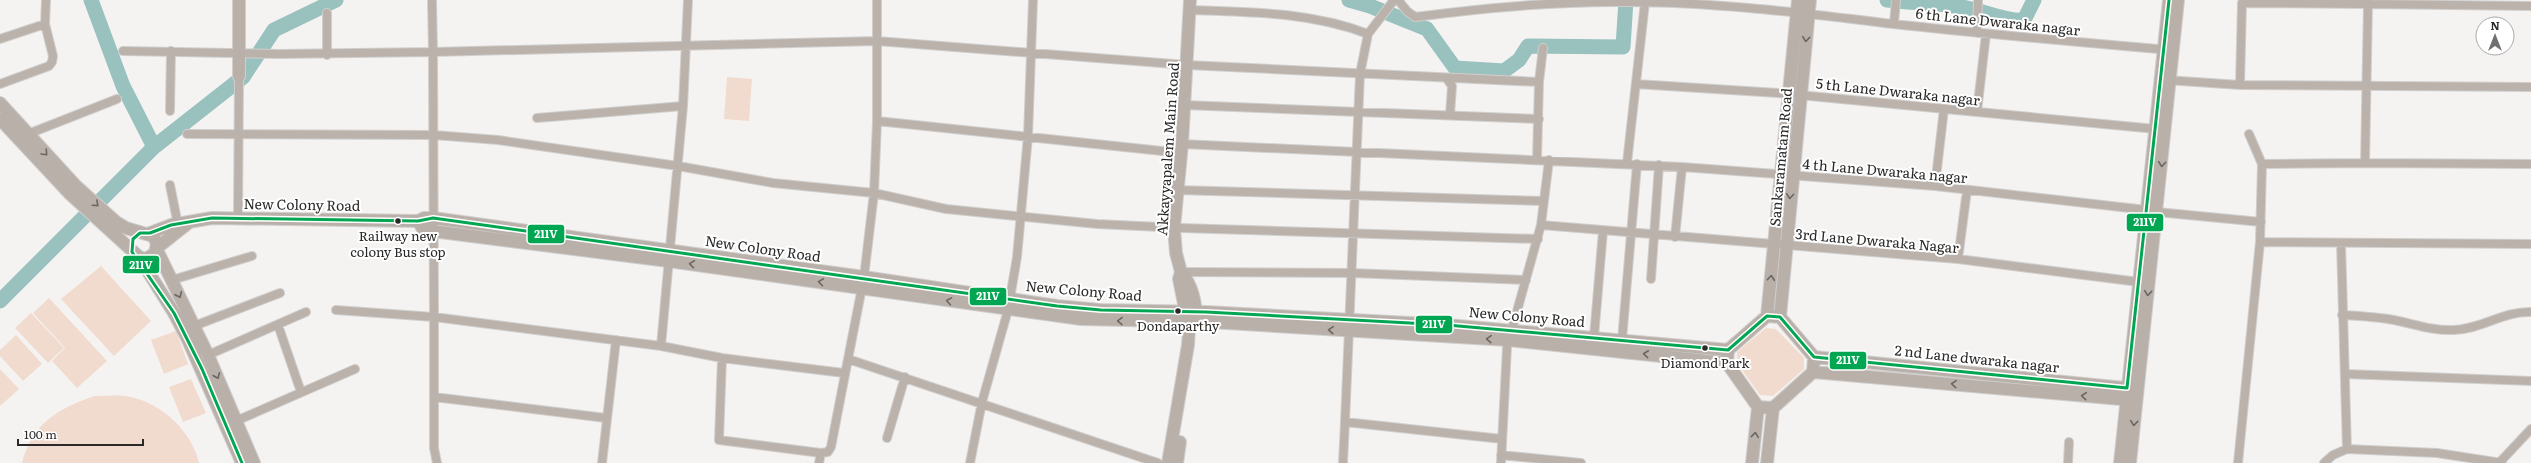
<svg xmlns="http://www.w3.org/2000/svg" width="2531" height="463" viewBox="0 0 2531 463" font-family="Literata,serif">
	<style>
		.green { fill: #f1dbce }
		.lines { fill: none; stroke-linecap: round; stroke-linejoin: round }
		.river { stroke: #99c1be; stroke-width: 15 }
		.street-casing { stroke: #d0cfce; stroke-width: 10 }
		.secondary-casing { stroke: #d0cfce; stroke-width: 14 }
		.street { stroke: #bab2ab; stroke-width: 8 }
		.secondary { stroke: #bab0aa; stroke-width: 12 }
		.bus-1-casing { stroke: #fff; stroke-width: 6 }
		.bus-1 { stroke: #00a651; stroke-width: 3 }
		.oneway { stroke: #6b6662 }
		.bus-dot { fill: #2a2928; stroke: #fff; stroke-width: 1.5 }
		.labels { text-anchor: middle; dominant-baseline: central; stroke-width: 4; stroke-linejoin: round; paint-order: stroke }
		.bus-label { font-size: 13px; fill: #2a2928; stroke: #fff }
		.street-label { font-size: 14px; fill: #2a2928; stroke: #fff }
		.line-badge { stroke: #fff; stroke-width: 1.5 }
		.badge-label { font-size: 11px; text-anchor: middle; font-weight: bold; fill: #fff }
	</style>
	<rect width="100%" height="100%" fill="#f5f3f1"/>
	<path class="green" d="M 727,77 L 752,79 L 749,121 L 724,119 Z
		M 101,266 L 151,321 L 114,356 L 61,299 Z
		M 49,298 L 107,361 L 77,388 L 52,361 L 65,348 L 33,313 Z
		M 31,313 L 64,348 L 48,363 L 15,328 Z
		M 1766,328 L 1776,329 L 1804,358 L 1804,369 L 1773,396 L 1760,395 L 1737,363 L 1737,352 Z
		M 176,331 L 188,364 L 164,374 L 151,340 Z
		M 16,335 L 42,364 L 23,381 L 0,356 L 0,350 Z
		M 0,369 L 19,389 L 0,406 Z
		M 191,379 L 206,413 L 183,422 L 169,387 Z
		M 94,396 C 104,396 115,395 125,396 C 158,400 192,430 199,463 L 22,463 C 32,423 58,409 94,396 Z"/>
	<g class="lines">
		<path class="river" d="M 91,0 L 123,86 L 154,147
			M 1349,0 L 1370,6 L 1427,29 L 1455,68 L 1504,71 L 1519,60 L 1528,46 L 1623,47 L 1626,0
			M 1887,0 C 1913,3 1941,3 1967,8 C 1984,11 2008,22 2024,20 L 2034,0
			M 0,301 L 154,147 L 243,77 L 274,30 L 336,0"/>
		<defs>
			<path id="street" d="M 432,0 L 433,52 L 877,41 L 877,121 L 1181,153
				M 877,0 L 877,41 L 1187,65 L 1539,82
				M 1398,0 L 1407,11 L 1415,17 C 1482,8 1548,2 1616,2 C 1707,1 1802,13 1893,24 C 1984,34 2077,42 2169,50
				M 2368,1 L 2368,4 L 2531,6
				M 1190,10 C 1250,12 1311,12 1368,34
				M 327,13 L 327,55
				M 1894,24 L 1896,0
				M 1977,33 L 1978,0
				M 0,39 L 45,24
				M 123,51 L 278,54 L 433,52 L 434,317 L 661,346 L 722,358 L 844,373
				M 1447,79 L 1452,86 L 1450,115
				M 2166,80 L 2240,85 L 2531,87
				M 0,84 L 49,66 L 52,62 L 53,56 L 45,24 L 46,0
				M 1636,84 L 1778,93 L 2156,129
				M 2240,85 L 2242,3 L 2368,4 L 2365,163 L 2531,164
				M 1184,105 L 1539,119
				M 170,111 L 171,51
				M 1977,112 L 1986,34
				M 537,118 L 683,106
				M 877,121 L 874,193 L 864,277 L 848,359 L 1158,463
				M 28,134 L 117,99
				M 187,134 L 434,135 L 498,140 L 678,166 L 773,183 L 874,193 L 946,209 L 1097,224 L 1181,228 L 1538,239
				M 2249,134 L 2262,164
				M 1182,144 L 1682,167 L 1935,186 L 2147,210
				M 1537,159 L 1539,82 L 1543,48
				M 1627,163 L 1645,2
				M 2365,163 L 2262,164 L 2260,242 L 2531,244
				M 170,185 L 178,225
				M 1935,186 L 1944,109
				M 1177,190 L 1544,201
				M 2157,212 L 2261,222
				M 238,218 L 239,76
				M 1541,225 L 1958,259 L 2139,282
				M 1675,237 L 1682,167
				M 1958,259 L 1967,190
				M 1181,272 L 1352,273 L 1526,280
				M 1651,279 L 1659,165
				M 172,280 L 252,256
				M 336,310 L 434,317 L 434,448 L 437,463
				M 2342,315 C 2359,316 2377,317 2394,320 C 2414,324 2433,331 2454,330 C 2482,329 2504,311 2531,312
				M 278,325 L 301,392
				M 194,326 L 280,293
				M 1594,337 L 1603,231
				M 1622,340 L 1637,164
				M 661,346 L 683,106 L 688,0
				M 208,355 L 306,312
				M 722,358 L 719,440 L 821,453 L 828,452 L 831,447 L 848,359
				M 2345,374 L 2531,381
				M 434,397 L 606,418
				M 236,421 L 355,369
				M 1345,422 L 1360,74 L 1368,34 L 1394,0
				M 887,438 L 905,377
				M 2347,449 L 2437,453 L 2502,463
				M 1501,455 L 1581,463
				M 2500,462 L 2531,429
				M 602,463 L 616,340
				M 819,463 L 821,453
				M 970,463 L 982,402 L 1008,310 L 1017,257 L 1028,136 L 1033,0
				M 1343,463 L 1345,422 L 1502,439
				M 1501,463 L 1507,347 L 1541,225 L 1549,160
				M 2068,463 L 2069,442
				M 2238,463 L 2260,242
				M 2324,463 L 2333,455 L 2347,449 L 2341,243"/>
			<path id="secondary" d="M 239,0 L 239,76
				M 0,103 L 76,186 L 116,222 L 126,228 L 153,236 L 157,243 L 155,253 L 146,259 L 139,257
				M 0,119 L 69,193 L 139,257 L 174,313 L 188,340 L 242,463
				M 418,221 L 423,229 L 432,231 L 668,261 L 1081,319 L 1210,322 L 1508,340 L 1727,363
				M 150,233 L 171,225 L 212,218 L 418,221 L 424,218 L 433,218 L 864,277 L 1057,306 L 1101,310 L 1206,312 L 1447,325 L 1728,350
				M 158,247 L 187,224
				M 157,250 L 208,355 L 254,463
				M 1181,272 C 1192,284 1196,303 1196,319
				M 1767,316 L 1798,0
				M 1767,316 L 1780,317 L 1814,357 L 1813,372 L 1773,408 L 1758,407 L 1727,363 L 1728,350 Z
				M 1780,317 L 1810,0
				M 1814,357 L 2135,389
				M 1813,372 L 2132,400
				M 1168,463 L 1188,345 L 1189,329 L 1179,279 L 1181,272 L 1176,253 L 1174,228 L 1182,144 L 1190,0
				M 1177,463 L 1180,442
				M 1752,463 L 1758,407
				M 1767,463 L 1773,408
				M 2120,463 L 2169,0
				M 2130,463 L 2178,0"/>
		</defs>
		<use href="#street" class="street-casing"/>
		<use href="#secondary" class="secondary-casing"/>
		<use href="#street" class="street"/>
		<use href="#secondary" class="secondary"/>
		<defs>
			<path id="bus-1" d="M 242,463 L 202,369 L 174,313 L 132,252 L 133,239 L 140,233 L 150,233 L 171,225 L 212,218 L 418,221 L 433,218 L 1057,306 L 1101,310 L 1206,312 L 1447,325 L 1728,350 L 1767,316 L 1780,317 L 1814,357 L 2127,388 L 2169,0"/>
		</defs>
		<use href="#bus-1" class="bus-1-casing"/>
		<use href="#bus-1" class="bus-1"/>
	</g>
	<defs><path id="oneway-chevron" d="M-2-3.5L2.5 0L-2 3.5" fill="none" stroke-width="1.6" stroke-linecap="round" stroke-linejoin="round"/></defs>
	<g class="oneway">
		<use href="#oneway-chevron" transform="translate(1806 39) rotate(96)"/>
		<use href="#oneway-chevron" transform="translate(45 153) rotate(47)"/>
		<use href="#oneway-chevron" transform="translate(2162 164) rotate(95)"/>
		<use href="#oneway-chevron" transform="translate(1790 196) rotate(95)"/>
		<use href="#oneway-chevron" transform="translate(96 204) rotate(42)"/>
		<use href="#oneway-chevron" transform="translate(692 264) rotate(-172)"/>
		<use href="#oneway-chevron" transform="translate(1771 278) rotate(-85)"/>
		<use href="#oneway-chevron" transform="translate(821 282) rotate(-172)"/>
		<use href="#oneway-chevron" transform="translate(2148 293) rotate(96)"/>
		<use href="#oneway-chevron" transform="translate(179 295) rotate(65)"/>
		<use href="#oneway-chevron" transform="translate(949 301) rotate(-170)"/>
		<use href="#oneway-chevron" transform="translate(1120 321) rotate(-179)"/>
		<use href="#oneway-chevron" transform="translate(1331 330) rotate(-176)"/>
		<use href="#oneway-chevron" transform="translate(1489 339) rotate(-176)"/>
		<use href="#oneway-chevron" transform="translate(1646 354) rotate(-174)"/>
		<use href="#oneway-chevron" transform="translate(217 376) rotate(67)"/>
		<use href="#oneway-chevron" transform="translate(1954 384) rotate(-175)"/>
		<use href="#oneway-chevron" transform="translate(2084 396) rotate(-175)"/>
		<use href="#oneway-chevron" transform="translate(2134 423) rotate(96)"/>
		<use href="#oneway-chevron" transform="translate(1755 435) rotate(-84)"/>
	</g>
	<g class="bus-dot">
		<circle cx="398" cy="221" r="3.5"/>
		<circle cx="1178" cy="311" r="3.5"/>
		<circle cx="1705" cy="348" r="3.5"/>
	</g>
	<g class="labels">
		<g class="bus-label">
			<text x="398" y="235">Railway new<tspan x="398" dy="16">colony Bus stop</tspan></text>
			<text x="1178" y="325">Dondaparthy</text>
			<text x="1705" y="362">Diamond Park</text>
		</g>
		<g class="street-label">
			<text transform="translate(1998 21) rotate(6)">6 th Lane Dwaraka nagar</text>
			<text transform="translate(1898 91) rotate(6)">5 th Lane Dwaraka nagar</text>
			<text transform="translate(1167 149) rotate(-86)">Akkayyapalem Main Road</text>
			<text transform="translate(1780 157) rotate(-85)">Sankaramatam Road</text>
			<text transform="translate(1885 170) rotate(5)">4 th Lane Dwaraka nagar</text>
			<text transform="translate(302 204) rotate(1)">New Colony Road</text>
			<text transform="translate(1877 240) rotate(5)">3rd Lane Dwaraka Nagar</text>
			<text transform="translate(763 248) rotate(8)">New Colony Road</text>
			<text transform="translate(1084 290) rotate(5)">New Colony Road</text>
			<text transform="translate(1527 316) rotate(5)">New Colony Road</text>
			<text transform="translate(1977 358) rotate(6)">2 nd Lane dwaraka nagar</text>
		</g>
	</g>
	<g class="line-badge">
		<rect x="2126" y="213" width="38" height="19" rx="4" fill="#00a651"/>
		<rect x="527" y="224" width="38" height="20" rx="4" fill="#00a651"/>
		<rect x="122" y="255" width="38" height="19" rx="4" fill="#00a651"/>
		<rect x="969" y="287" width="38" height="19" rx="4" fill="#00a651"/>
		<rect x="1415" y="315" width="38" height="19" rx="4" fill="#00a651"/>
		<rect x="1829" y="351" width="38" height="19" rx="4" fill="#00a651"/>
	</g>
	<g class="badge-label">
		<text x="2145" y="226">211V</text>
		<text x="546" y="238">211V</text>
		<text x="141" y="269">211V</text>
		<text x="988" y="300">211V</text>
		<text x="1434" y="328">211V</text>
		<text x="1848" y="364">211V</text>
	</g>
	<g transform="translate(2495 36)"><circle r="19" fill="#ffffff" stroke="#aaa9a9"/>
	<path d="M0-3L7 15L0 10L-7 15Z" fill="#71706e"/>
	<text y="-6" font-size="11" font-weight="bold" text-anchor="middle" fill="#2a2928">N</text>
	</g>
	<path d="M18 439v6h125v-6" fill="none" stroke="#2a2928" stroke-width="2"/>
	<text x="24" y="439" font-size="12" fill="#2a2928" stroke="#ffffff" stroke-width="3" paint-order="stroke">100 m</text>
</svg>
